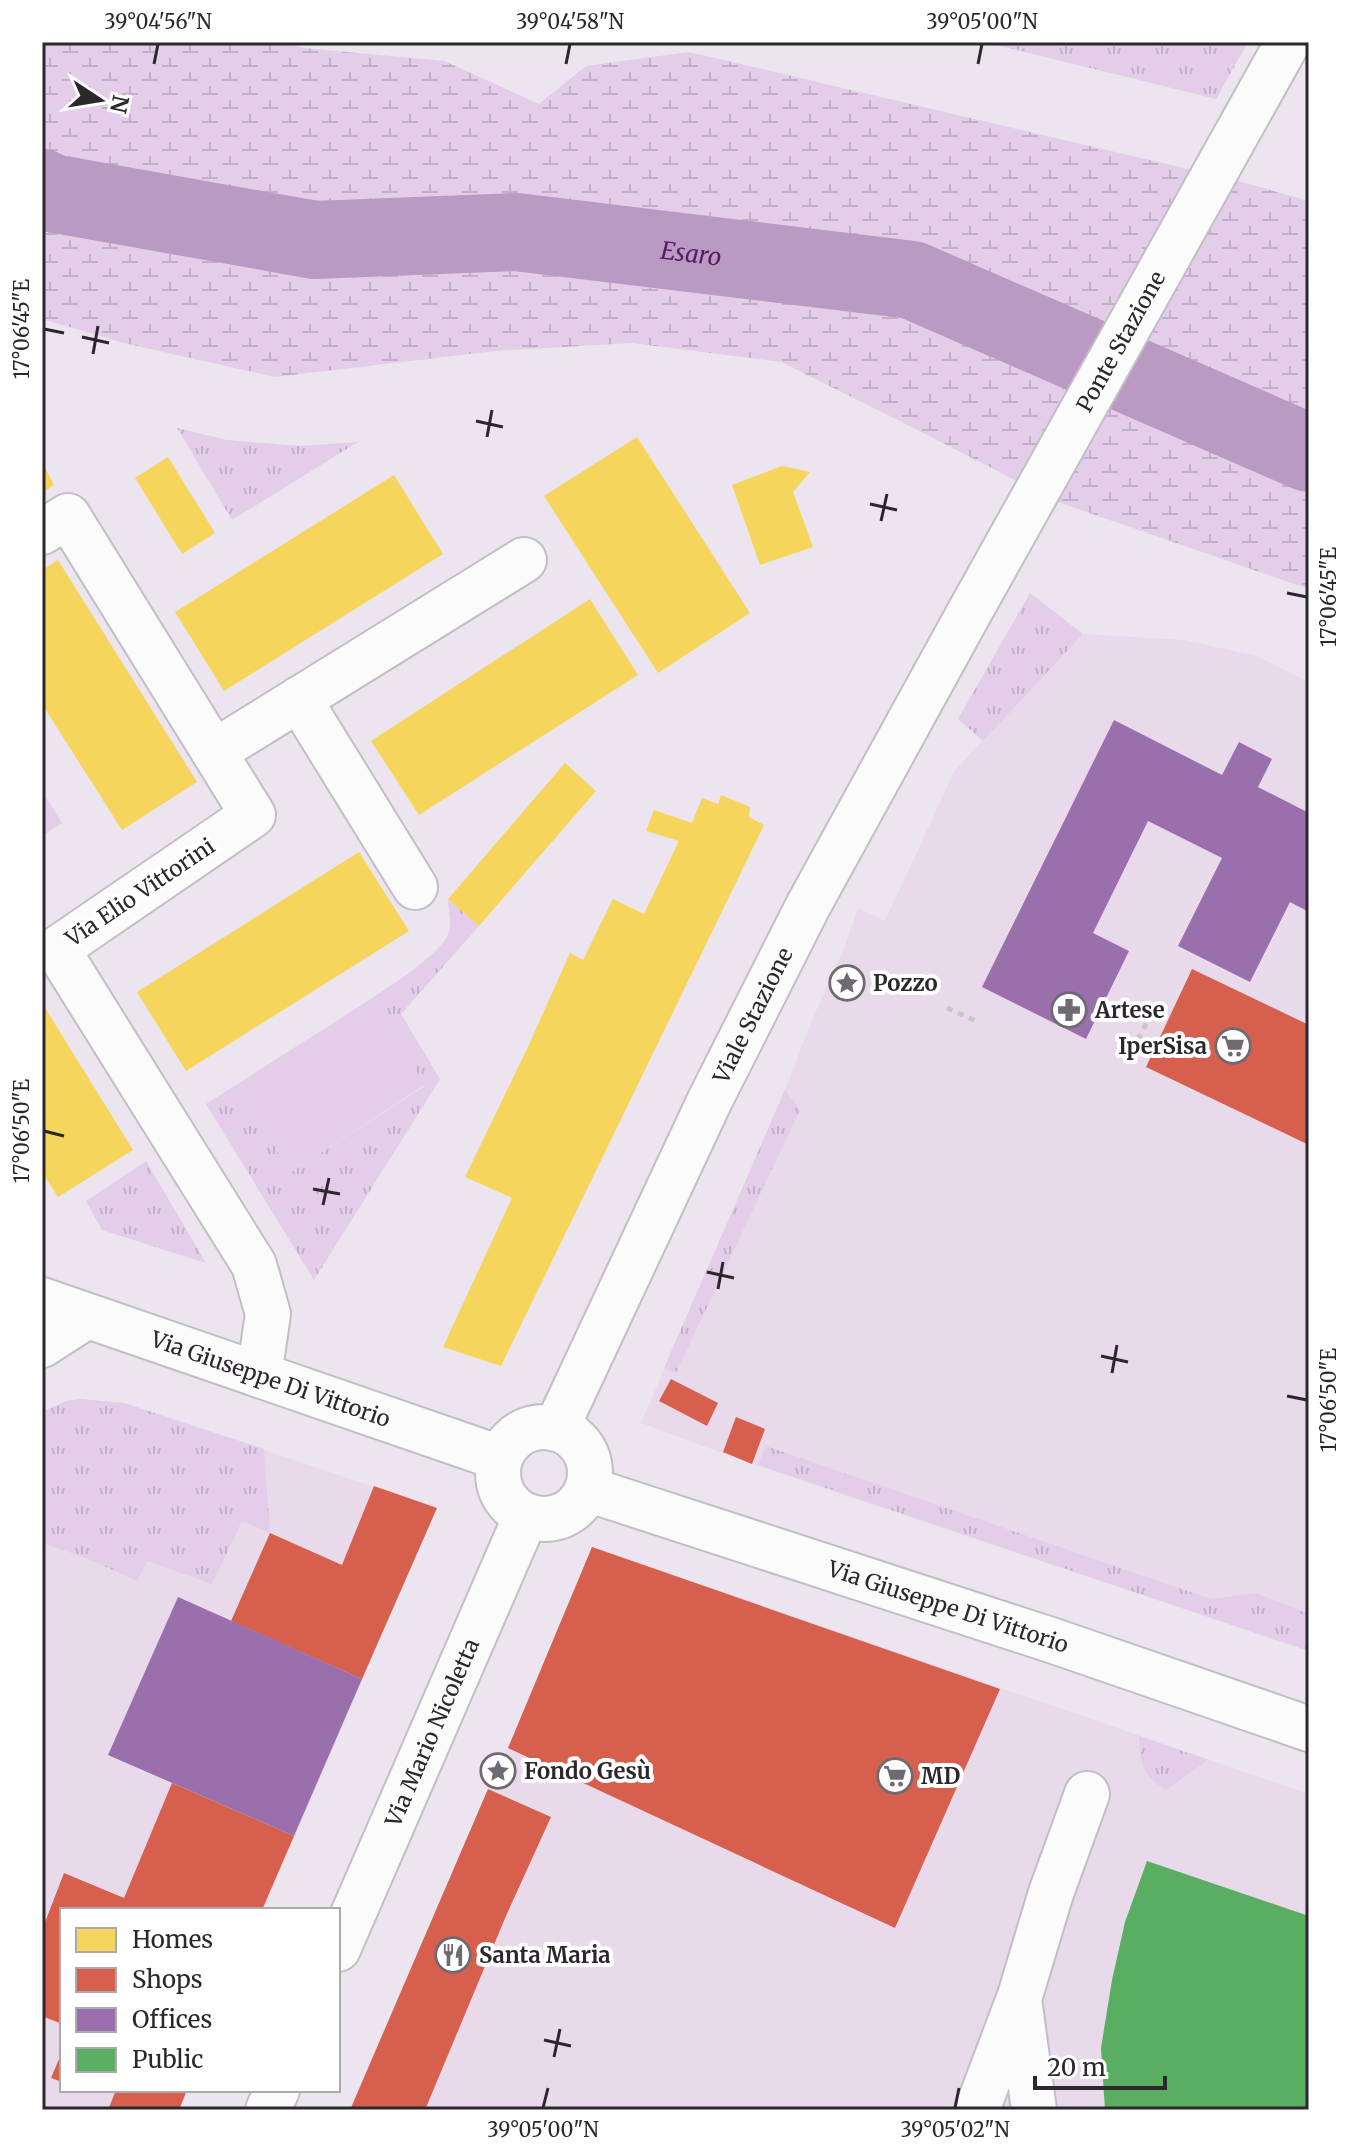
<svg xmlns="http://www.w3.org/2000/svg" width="1351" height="2152" viewBox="0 0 1351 2152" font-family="Merriweather,serif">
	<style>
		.built { fill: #e8daeb }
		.grass { fill: url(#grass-tufts) }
		.wetland { fill: url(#wetland-marsh) }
		.garden { fill: #e3cde9 }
		.homes { fill: #f6d55c }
		.shops { fill: #d6604d }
		.offices { fill: #9970ab }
		.public { fill: #5aae61 }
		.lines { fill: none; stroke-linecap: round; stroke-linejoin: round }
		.river { stroke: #ba99c3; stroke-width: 78 }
		.minor-casing { stroke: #c3bec5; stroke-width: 48 }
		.path { stroke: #cac7ca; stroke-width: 5; stroke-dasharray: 6 6; stroke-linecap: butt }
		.minor { stroke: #fcfbfc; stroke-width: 44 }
		.ticks { fill: none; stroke: #2c272d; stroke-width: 3 }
		.labels { text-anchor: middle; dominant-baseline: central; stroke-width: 8; stroke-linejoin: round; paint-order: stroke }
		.street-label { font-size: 22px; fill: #2c272d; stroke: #fff }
		.poi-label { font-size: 22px; font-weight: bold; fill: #2c272d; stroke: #fff; text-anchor: start }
		.water-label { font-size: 24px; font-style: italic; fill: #541d62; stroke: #fff }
		.neatline { fill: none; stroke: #2c272d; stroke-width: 3 }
		.ticks-label { font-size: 20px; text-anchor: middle; fill: #2c272d }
	</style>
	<defs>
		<pattern id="grass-tufts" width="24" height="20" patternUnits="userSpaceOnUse" patternTransform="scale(2)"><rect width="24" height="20" fill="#e3cde9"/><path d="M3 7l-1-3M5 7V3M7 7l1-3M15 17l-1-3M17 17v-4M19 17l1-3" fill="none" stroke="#c3b0c8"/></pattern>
		<pattern id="wetland-marsh" width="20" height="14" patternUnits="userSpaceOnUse" patternTransform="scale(2)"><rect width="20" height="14" fill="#e3cde9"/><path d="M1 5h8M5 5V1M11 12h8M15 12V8" fill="none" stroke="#c3b0c8"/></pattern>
	</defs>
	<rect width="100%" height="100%" fill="#ece4ee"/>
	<path class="built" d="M 1083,634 L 1184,640 L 1257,656 L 1309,682 L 1309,1651 L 752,1464 L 641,1423 L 785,1090 L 810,1025 L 845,946 L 858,908 L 885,921 L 955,770 Z
		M 81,1399 L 124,1403 L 437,1508 L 263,1910 L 62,1910 L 62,2090 L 187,2090 L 179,2110 L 42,2110 L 42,1412 L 66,1401 Z
		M 592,1547 L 1309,1794 L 1309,2110 L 425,2110 L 506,1916 L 551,1818 L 488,1789 L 508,1748 Z"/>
	<path class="grass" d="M 984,42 L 1248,42 L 1216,99 Z
		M 177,428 L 227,440 L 300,446 L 358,442 L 232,520 Z
		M 1030,593 L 1083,634 L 983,741 L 958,719 Z
		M 448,899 L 479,926 L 401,1014 L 440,1079 L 314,1280 L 206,1104 L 236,1085 L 291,1172 L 425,1086 L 371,999 C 390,986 443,953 449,932 C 452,922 448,909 448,899 Z
		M 785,1090 L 800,1110 L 676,1373 L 664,1368 Z
		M 146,1161 L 206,1263 L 102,1230 L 86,1201 Z
		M 81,1399 L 124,1403 L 264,1449 L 270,1533 L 242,1521 L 212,1584 L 147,1561 L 137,1581 L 86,1558 L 42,1543 L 42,1412 L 66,1401 Z
		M 766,1446 L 1211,1599 L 1255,1593 L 1309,1614 L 1309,1651 L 758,1465 Z
		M 1139,1736 L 1208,1760 L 1166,1790 C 1142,1775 1140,1763 1139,1736 Z"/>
	<path class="wetland" d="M 42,42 L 283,42 L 304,48 L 444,61 L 539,104 L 586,66 L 689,52 L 1235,180 L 1309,201 L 1309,589 L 1058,502 L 892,417 L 781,362 L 632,343 L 495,351 L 275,377 L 124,343 L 42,319 Z"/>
	<path class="garden" d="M 42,791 L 62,823 L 42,836 Z
		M 371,999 L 425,1085 L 291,1172 L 236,1085 Z"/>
	<path class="homes" d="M 637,437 L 750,613 L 658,673 L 544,496 Z
		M 168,457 L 215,533 L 182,554 L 135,478 Z
		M 42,462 L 54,485 L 42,493 Z
		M 782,466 L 810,472 L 793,492 L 813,547 L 760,565 L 732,485 Z
		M 394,475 L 443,554 L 224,691 L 175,612 Z
		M 58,560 L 197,782 L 122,830 L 42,704 L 42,570 Z
		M 590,599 L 638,675 L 419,815 L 371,741 Z
		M 565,763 L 596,791 L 479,926 L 448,899 Z
		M 721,795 L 750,807 L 749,817 L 764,825 L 501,1366 L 443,1347 L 512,1198 L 465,1177 L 527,1049 L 570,953 L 583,960 L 613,899 L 644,914 L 679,841 L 646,831 L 654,810 L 692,823 L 702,798 L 718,804 Z
		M 359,852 L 409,931 L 186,1071 L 137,992 Z
		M 42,1003 L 133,1150 L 58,1197 L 42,1172 Z"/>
	<path class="shops" d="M 1192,969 L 1309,1025 L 1309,1145 L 1146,1067 Z
		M 671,1379 L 718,1403 L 707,1426 L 659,1401 Z
		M 736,1417 L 765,1429 L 752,1464 L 723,1452 Z
		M 374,1486 L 437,1508 L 362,1679 L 231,1621 L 270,1533 L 342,1565 Z
		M 592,1547 L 1000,1689 L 895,1928 L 508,1748 Z
		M 172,1783 L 294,1836 L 262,1910 L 62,1910 L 62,2024 L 42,2016 L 42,1930 L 64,1873 L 124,1898 Z
		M 488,1789 L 551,1817 L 506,1916 L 425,2110 L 350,2110 Z
		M 62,2052 L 62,2082 L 51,2078 Z
		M 116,2090 L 187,2090 L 179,2110 L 108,2110 Z"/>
	<path class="offices" d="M 1114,720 L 1222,775 L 1239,742 L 1272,759 L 1258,787 L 1309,813 L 1309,912 L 1290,902 L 1250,982 L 1178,946 L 1222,858 L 1148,821 L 1093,933 L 1129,951 L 1086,1039 L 982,987 Z
		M 178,1597 L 362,1679 L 294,1836 L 108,1755 Z"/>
	<path class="public" d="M 1147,1861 L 1309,1916 L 1309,2110 L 1105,2110 L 1101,2048 L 1112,1980 L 1125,1922 Z"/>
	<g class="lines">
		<path class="river" id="s1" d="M 42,188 L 51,193 L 315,240 L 516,232 L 912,280 L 1309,453"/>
		<defs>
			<g id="minor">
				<path d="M 42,532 L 68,516 L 253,815 L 57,949 L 254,1265 L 268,1314 L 259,1375"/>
				<path d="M 299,699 L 415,887"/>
				<path d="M 214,752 L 524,560"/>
				<path id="s2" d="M 42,1300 L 500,1458"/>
				<path d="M 42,1345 L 87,1316"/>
				<circle cx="544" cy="1473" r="46"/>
				<path id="s3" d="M 556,1429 L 709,1102 L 808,906 L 969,613 L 1288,42"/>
				<path id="s4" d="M 587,1489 L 1054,1641 L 1309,1729"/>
				<path id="s5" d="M 338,1949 L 526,1516"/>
				<path d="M 268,2110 L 277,2090"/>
				<path d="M 977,2110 L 1018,2001"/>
				<path d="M 1034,2110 L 1019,1999 L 1051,1893 L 1087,1794"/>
			</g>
		</defs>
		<use href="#minor" class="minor-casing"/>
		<path class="path" d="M 947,1008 L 976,1021
			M 1127,1061 L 1147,1022"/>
		<use href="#minor" class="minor"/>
	</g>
	<path class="ticks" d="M 154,64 L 158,44M 566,64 L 570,44M 978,64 L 982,44M 44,329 L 64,333M 82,337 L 109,343M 93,354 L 98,326M 476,421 L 503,427M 487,437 L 492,410M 870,504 L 897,510M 881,521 L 887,494M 1287,593 L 1307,597M 44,1131 L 64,1136M 313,1189 L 340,1194M 323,1205 L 329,1178M 707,1272 L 734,1278M 718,1289 L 723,1262M 1101,1356 L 1128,1362M 1112,1373 L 1117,1345M 1287,1396 L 1307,1400M 544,2040 L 571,2046M 554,2057 L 560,2029M 543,2108 L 548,2088M 955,2108 L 959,2088"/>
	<defs>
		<symbol id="sight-ring" viewBox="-11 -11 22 22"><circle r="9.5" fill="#fff" stroke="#6f6971" stroke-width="1.5"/><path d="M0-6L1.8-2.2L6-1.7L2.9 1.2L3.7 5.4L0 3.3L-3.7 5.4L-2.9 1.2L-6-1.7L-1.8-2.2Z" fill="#6f6971"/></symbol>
		<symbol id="pharmacy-ring" viewBox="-11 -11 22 22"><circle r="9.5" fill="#fff" stroke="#6f6971" stroke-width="1.5"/><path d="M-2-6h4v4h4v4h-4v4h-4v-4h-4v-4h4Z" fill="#6f6971"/></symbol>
		<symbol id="supermarket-ring" viewBox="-11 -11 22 22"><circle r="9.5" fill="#fff" stroke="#6f6971" stroke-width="1.5"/><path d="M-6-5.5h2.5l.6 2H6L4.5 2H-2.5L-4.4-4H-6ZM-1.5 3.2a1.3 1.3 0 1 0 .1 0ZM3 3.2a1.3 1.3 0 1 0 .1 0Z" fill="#6f6971"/></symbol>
		<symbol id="restaurant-ring" viewBox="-11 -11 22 22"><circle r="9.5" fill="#fff" stroke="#6f6971" stroke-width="1.5"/><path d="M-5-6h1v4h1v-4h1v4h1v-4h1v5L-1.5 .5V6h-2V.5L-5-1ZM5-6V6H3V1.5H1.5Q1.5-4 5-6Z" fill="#6f6971"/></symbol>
	</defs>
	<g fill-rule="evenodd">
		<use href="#sight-ring" x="827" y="963" width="40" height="40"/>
		<use href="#pharmacy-ring" x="1049" y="990" width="40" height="40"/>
		<use href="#supermarket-ring" x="1213" y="1026" width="40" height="40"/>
		<use href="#sight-ring" x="478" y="1751" width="40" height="40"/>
		<use href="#supermarket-ring" x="875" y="1756" width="40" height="40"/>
		<use href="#restaurant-ring" x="433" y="1935" width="40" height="40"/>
	</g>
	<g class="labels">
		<g class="street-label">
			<text stroke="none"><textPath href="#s3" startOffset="1226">Ponte Stazione</textPath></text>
			<text transform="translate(140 892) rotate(-34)">Via Elio Vittorini</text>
			<text stroke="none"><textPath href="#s3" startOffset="458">Viale Stazione</textPath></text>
			<text stroke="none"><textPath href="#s2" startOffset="242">Via Giuseppe Di Vittorio</textPath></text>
			<text stroke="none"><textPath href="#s4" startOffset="380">Via Giuseppe Di Vittorio</textPath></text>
			<text stroke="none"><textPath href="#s5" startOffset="236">Via Mario Nicoletta</textPath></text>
		</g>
		<g class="poi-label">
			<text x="873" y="983">Pozzo</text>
			<text x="1095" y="1010">Artese</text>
			<text x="1207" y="1046" text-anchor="end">IperSisa</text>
			<text x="524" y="1771">Fondo Gesù</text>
			<text x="921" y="1776">MD</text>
			<text x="479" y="1955">Santa Maria</text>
		</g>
		<g class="water-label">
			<text stroke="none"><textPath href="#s1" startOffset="656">Esaro</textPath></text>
		</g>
	</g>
	<rect width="1351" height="2152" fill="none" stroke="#ffffff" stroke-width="88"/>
	<rect x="60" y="1908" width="280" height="184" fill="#ffffff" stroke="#aba9ab" stroke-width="2"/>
	<rect x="76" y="1928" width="40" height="24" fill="#f6d55c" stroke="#aba9ab" stroke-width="2"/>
	<text x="132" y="1948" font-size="24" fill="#2c272d">Homes</text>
	<rect x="76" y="1968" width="40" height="24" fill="#d6604d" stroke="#aba9ab" stroke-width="2"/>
	<text x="132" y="1988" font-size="24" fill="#2c272d">Shops</text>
	<rect x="76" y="2008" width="40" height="24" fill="#9970ab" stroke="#aba9ab" stroke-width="2"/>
	<text x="132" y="2028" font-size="24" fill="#2c272d">Offices</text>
	<rect x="76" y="2048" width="40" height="24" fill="#5aae61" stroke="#aba9ab" stroke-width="2"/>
	<text x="132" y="2068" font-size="24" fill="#2c272d">Public</text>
	<g transform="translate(100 100) rotate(102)" stroke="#ffffff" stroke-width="6" paint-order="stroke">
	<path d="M0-6L14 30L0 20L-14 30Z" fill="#2c272d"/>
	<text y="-12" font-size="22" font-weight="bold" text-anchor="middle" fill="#2c272d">N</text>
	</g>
	<path d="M1035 2076v12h130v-12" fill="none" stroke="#2c272d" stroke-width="4"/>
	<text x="1047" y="2076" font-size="24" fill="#2c272d" stroke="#ffffff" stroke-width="6" paint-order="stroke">20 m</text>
	<rect x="44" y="44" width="1263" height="2064" class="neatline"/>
	<g class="ticks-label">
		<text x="158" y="29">39°04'56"N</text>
		<text x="570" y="29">39°04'58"N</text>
		<text x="982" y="29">39°05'00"N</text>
		<text transform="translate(22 329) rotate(-90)" y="7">17°06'45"E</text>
		<text transform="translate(1329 597) rotate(-90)" y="7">17°06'45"E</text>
		<text transform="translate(22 1131) rotate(-90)" y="7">17°06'50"E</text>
		<text transform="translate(1329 1400) rotate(-90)" y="7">17°06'50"E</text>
		<text x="543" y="2137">39°05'00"N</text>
		<text x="955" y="2137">39°05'02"N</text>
	</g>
</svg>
